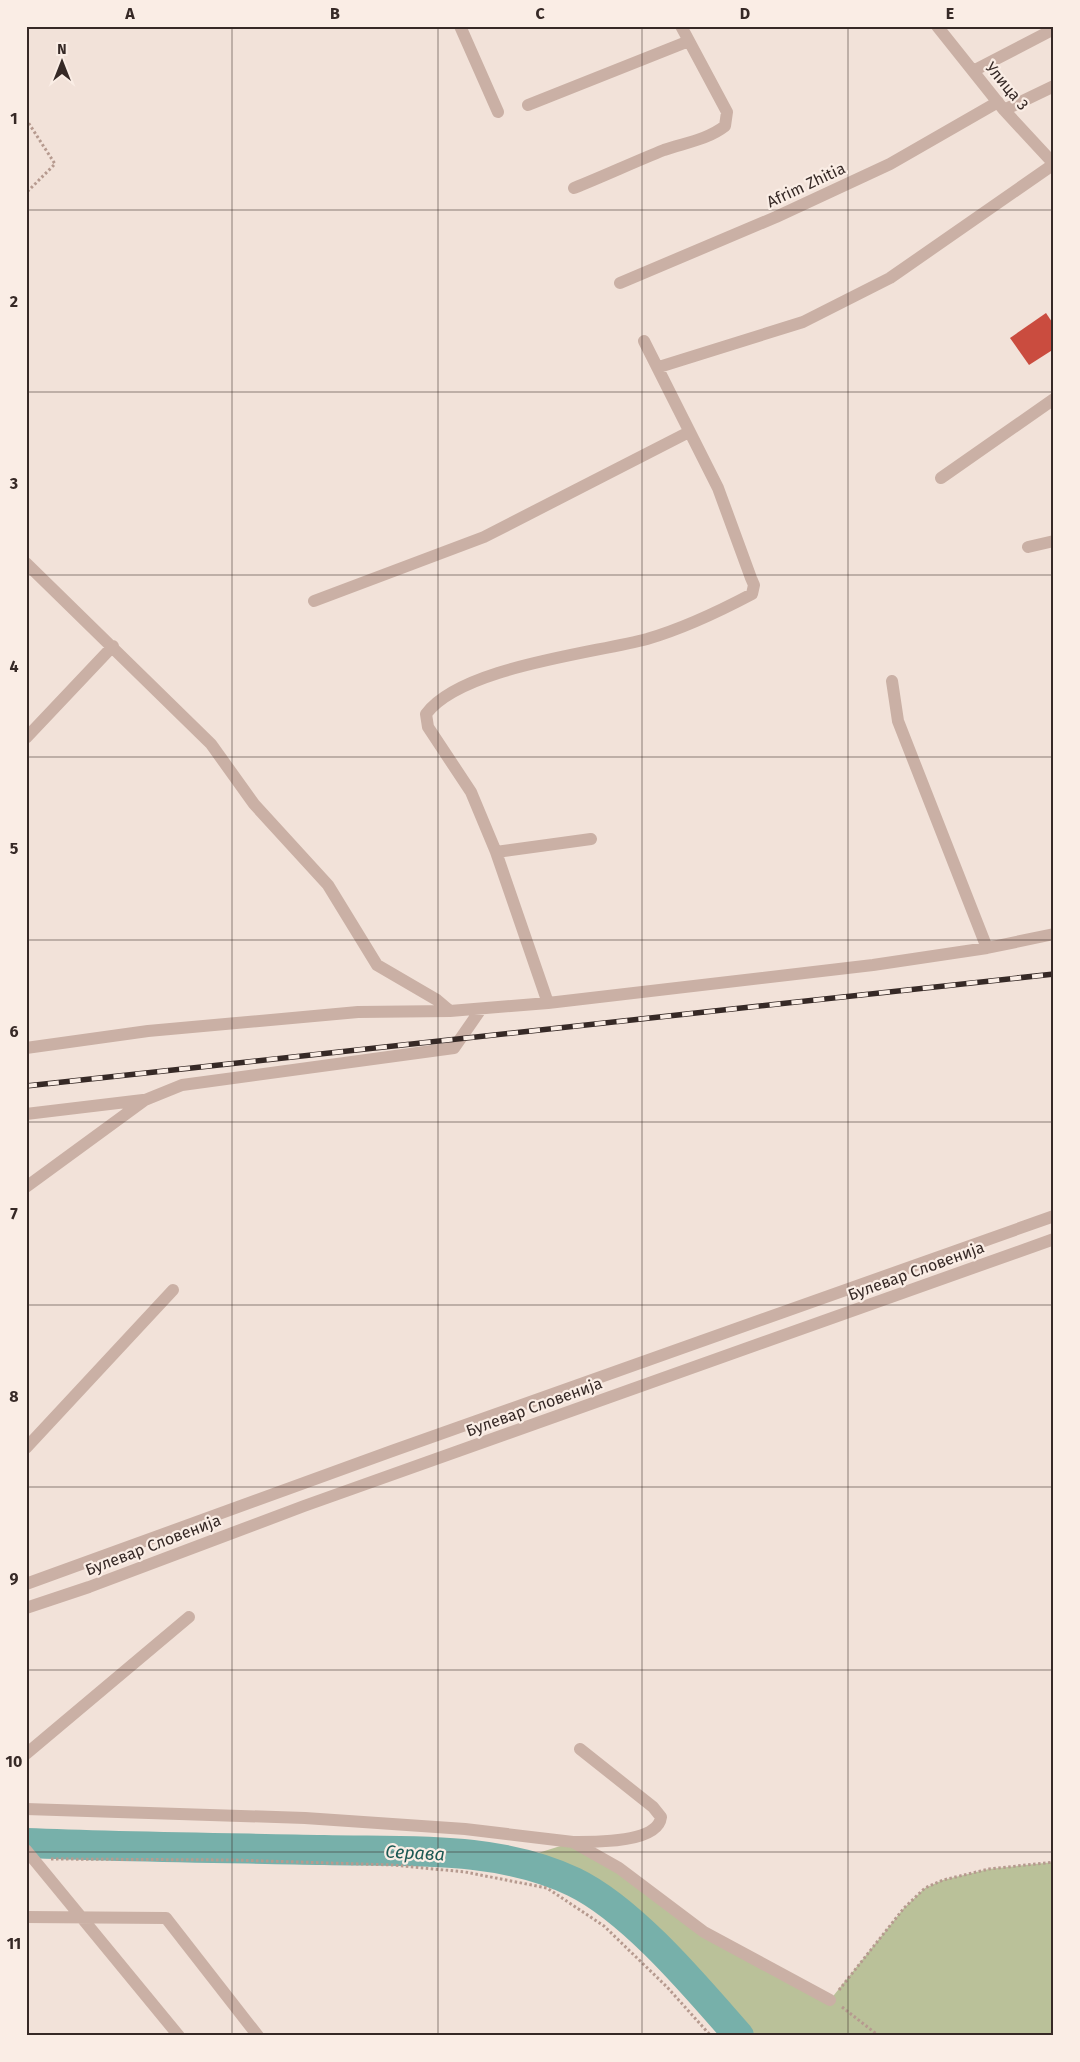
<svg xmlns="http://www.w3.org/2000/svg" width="1080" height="2062" viewBox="0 0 1080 2062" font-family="'Fira Sans',sans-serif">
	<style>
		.green { fill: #bac199 }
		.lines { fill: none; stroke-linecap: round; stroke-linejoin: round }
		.river { stroke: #77b0aa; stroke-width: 30 }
		.building { fill: #ca4c3f }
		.path { stroke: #b69a8f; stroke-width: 3; stroke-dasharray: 2.5 2.5; stroke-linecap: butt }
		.minor { stroke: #cab0a5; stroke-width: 12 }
		.rail-casing { stroke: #362926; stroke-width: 5.5 }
		.rail { stroke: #faede5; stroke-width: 4; stroke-dasharray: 11; stroke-linecap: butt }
		.grid { fill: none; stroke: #362926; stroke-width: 1; stroke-opacity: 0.55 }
		.labels { text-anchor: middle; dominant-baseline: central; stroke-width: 4.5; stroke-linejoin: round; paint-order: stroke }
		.street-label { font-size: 16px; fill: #362926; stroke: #faede5 }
		.water-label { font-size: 18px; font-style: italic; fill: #1b5853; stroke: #faede5 }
		.neatline { fill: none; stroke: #362926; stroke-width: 2 }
		.grid-label { font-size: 16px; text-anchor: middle; font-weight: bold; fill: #362926 }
	</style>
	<rect width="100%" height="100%" fill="#f2e2d9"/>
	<path class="green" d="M 573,1842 L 679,1914 L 830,2000 L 904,1908 L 925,1888 L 943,1880 L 989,1869 L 1054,1862 L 1054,2036 L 739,2036 C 695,1985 635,1912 575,1882 C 555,1872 534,1867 513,1861 Z"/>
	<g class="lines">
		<path class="river" d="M 26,1843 C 125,1847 225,1848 324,1850 C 406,1852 497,1845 574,1882 C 632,1910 696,1987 739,2036"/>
	</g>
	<path class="building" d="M 1046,313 L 1054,325 L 1054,349 L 1029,365 L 1010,338 Z"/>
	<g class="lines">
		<path class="path" d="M 26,119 L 55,164 L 26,193
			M 51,1859 L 234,1860 L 393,1865 L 465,1872 L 547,1888 L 604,1926 L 667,1987 L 711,2036
			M 839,1990 L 904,1908 L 925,1888 L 943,1880 L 989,1869 L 1054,1862
			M 842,2007 L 879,2036"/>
		<path class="minor" d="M 460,26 L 498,112
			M 937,26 L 1004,110 L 1054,164
			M 973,71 L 1054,29
			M 528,105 L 689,41
			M 1004,110 L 1054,86
			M 574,188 C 604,176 634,162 664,150 C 684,143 707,140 725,126 L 727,112 L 681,26
			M 620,283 L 776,217 L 890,164 L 998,102
			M 659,367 L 803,322 L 890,278 L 1054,164
			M 941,478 L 1054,399
			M 1028,547 L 1054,541
			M 26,563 L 211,744 L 254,804 L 328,885 L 377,965 L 437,1000 L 450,1011
			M 314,601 L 484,537 L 689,432
			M 892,681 L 898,721 L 987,948
			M 26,738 L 113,646
			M 496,852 L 591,839
			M 548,1003 L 496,852 L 471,792 L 428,727 L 426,714 C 461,667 590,654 647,639 C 685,628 718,612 752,594 L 754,585 L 751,578 L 718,488 L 644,341
			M 26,1048 L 148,1031 L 358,1012 L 450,1011 L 548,1003 L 873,965 L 987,948 L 1054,934
			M 26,1114 L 143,1100
			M 26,1187 L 145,1100 L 182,1085 L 454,1048 L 481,1009
			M 26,1448 L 173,1290
			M 26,1584 L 392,1451 L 1054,1216
			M 26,1608 L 89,1587 L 304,1506 L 1054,1239
			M 26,1754 L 189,1617
			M 26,1809 L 305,1818 L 465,1829 L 573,1842 L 619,1868 L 704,1932 L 830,2000
			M 575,1842 C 595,1842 658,1843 661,1817 L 653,1807 L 580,1749
			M 26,1850 L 179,2036
			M 26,1917 L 166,1918 L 258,2036"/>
		<defs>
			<path id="rail" d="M 26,1086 L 1054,974"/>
		</defs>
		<use href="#rail" class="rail-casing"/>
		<use href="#rail" class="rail"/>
	</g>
	<path class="grid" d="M 232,26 L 232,2036M 438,26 L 438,2036M 642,26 L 642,2036M 848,26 L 848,2036M 26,210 L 1054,210M 26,392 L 1054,392M 26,575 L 1054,575M 26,757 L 1054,757M 26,940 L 1054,940M 26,1122 L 1054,1122M 26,1305 L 1054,1305M 26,1487 L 1054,1487M 26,1670 L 1054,1670M 26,1852 L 1054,1852"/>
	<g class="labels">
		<g class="street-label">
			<text transform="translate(1007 86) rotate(50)">Улица 3</text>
			<text transform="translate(806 185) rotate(-25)">Afrim Zhitia</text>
			<text transform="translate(916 1271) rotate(-20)">Булевар Словенија</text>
			<text transform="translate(534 1407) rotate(-20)">Булевар Словенија</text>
			<text transform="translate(153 1545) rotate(-21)">Булевар Словенија</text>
		</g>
		<g class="water-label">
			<text transform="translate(415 1853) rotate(3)">Серава</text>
		</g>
	</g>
	<rect width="1080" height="2062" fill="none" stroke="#faede5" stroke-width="55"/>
	<g transform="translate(62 62)" stroke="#faede5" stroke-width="4" paint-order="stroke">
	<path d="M0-4L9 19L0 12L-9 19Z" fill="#362926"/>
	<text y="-8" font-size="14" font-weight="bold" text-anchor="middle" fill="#362926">N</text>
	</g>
	<rect x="28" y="28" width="1024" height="2006" class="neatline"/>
	<g class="grid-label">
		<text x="130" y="19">A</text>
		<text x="335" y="19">B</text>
		<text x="540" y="19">C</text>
		<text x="745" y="19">D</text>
		<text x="950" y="19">E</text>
		<text x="14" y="124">1</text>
		<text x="14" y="307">2</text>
		<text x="14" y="489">3</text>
		<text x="14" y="672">4</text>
		<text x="14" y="854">5</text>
		<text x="14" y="1037">6</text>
		<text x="14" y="1219">7</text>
		<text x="14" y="1402">8</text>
		<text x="14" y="1584">9</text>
		<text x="14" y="1767">10</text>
		<text x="14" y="1949">11</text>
	</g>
</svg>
